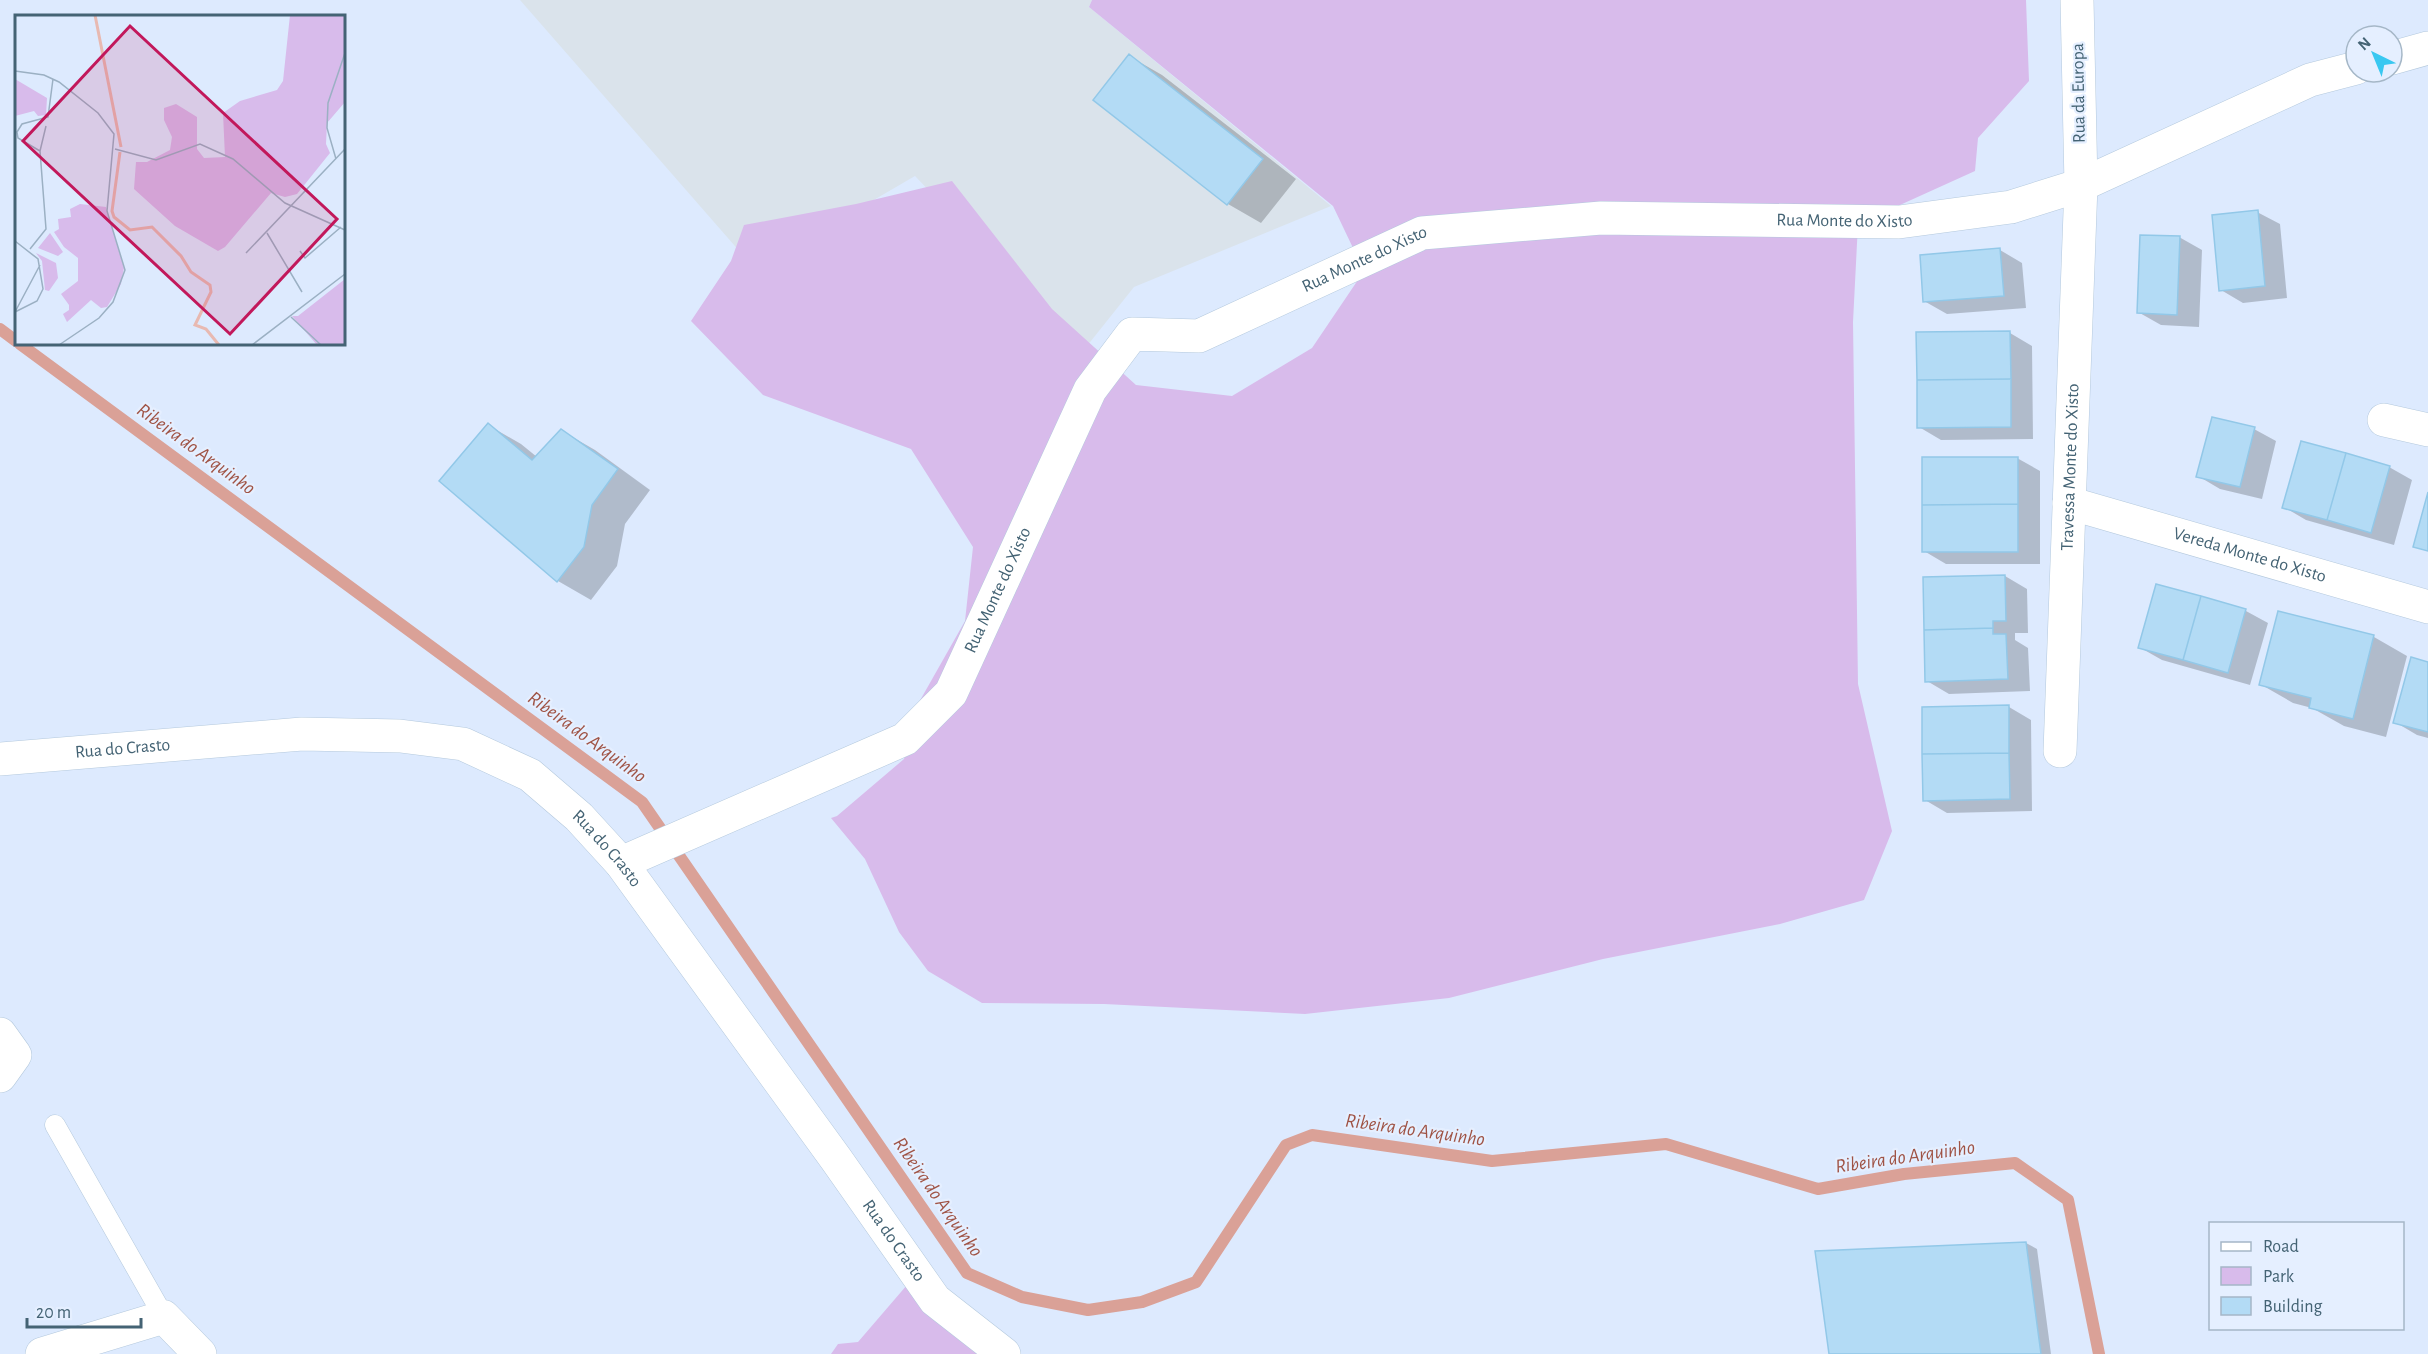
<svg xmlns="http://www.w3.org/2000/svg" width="2428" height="1354" viewBox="0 0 2428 1354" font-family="'Alegreya Sans',sans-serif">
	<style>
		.industrial { fill: #dae3eb }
		.green { fill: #d8bbeb }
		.shadow { fill: #0003 }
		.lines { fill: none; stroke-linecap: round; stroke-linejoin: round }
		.stream { stroke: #daa197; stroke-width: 12 }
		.building { fill: #b3dbf5; stroke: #92c8e8; stroke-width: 1.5 }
		.service-casing { stroke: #b4c9dd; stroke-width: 21 }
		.minor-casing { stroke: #b4c9dd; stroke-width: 34 }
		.service { stroke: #fff; stroke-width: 20 }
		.minor { stroke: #fff; stroke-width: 33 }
		.labels { text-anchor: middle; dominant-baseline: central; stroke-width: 4.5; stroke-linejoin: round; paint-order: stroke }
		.street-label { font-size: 18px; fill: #446374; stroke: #e5efff }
		.water-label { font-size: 20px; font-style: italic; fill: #9f5345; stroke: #e5efff }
		.inset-river { fill: none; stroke: #e8b9b1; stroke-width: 3 }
		.inset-road { fill: none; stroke: #9bb0c3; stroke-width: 1.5 }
		.view { fill: #c2185b; fill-opacity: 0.15; stroke: #c2185b; stroke-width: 3 }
		.inset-edge { fill: none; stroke: #446374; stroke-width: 3 }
	</style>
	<rect width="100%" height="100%" fill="#ddeafe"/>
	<path class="industrial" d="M 520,0 L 1092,0 L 1089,7 L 1331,206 L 1134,287 L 1083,351 L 915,176 L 755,269 Z"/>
	<path class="green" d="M 1092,0 L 2026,0 L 2029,81 L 1978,138 L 1975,171 L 1858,224 L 1853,322 L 1858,684 L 1892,831 L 1864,900 L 1780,924 L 1603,959 L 1449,998 L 1305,1014 L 1104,1004 L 982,1003 L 928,971 L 899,932 L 865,859 L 831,818 L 837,816 L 904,759 L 918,704 L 965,621 L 973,547 L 911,449 L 763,395 L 691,321 L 731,261 L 744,225 L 856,204 L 952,181 L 1052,309 L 1136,385 L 1232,396 L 1312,348 L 1364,271 L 1333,206 L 1089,7 Z
		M 907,1285 L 988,1354 L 831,1354 L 838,1344 L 858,1342 Z"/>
	<path class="shadow" d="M 1129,56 L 1162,75 L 1296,179 L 1261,223 L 1228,204 L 1095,100 Z
		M 2257,212 L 2280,224 L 2287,298 L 2243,303 L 2221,290 Z
		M 2179,237 L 2202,250 L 2199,327 L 2161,325 L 2138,312 Z
		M 2000,250 L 2022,263 L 2026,308 L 1947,314 L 1924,301 Z
		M 2010,333 L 2032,346 L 2033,439 L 1941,440 L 1919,427 Z
		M 488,425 L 521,444 L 537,457 L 562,431 L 595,450 L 650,490 L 625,524 L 617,566 L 591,600 L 558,581 Z
		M 2254,429 L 2276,441 L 2262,499 L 2220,489 L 2198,476 Z
		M 2017,458 L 2040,471 L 2040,564 L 1946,564 L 1924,551 Z
		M 2389,467 L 2412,480 L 2394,545 L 2306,520 L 2284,507 Z
		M 2005,576 L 2027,589 L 2028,633 L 2015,633 L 2015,640 L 2028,648 L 2030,691 L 1949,694 L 1927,681 Z
		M 2157,586 L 2246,611 L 2268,623 L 2250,685 L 2162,660 L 2139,647 Z
		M 2279,613 L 2374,637 L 2407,656 L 2386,737 L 2344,726 L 2312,708 L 2293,703 L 2260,684 Z
		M 2428,664 L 2428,738 L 2417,735 L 2395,722 Z
		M 2009,707 L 2031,720 L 2032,811 L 1947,813 L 1925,800 Z
		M 2026,1243 L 2037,1249 L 2051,1354 L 1830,1354 Z"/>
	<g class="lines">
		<path class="stream" d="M 0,329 L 16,341
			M 20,344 L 642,802 L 967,1273 L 1022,1297 L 1088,1310 L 1142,1302 L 1196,1282 L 1286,1145 L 1312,1135 L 1492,1161 L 1666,1144 L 1818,1189 L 1904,1174 L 2015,1163 L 2068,1200 L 2099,1354"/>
	</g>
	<path class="building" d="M 1129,54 L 1263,159 L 1227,205 L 1093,100 Z
		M 2258,210 L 2265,286 L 2219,291 L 2212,215 Z
		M 2140,235 L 2180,236 L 2177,315 L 2137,313 Z
		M 2000,248 L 2004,296 L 1923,302 L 1920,255 Z
		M 2010,331 L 2011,379 L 1917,380 L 1916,332 Z
		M 2011,379 L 2011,427 L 1917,428 L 1917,380 Z
		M 2212,417 L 2255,427 L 2240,487 L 2196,477 Z
		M 488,423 L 532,460 L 561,429 L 618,469 L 592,505 L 584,547 L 557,582 L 439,481 Z
		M 2301,441 L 2346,453 L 2327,520 L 2282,508 Z
		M 2346,453 L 2390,466 L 2371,533 L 2327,520 Z
		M 1922,457 L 2018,457 L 2018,504 L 1922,505 Z
		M 2428,492 L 2428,551 L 2413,547 Z
		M 2018,504 L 2018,552 L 1922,552 L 1922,505 Z
		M 2005,575 L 2006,621 L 1993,621 L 1993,628 L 1924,630 L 1923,577 Z
		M 2156,584 L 2201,596 L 2183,660 L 2138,648 Z
		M 2201,596 L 2246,609 L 2228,673 L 2183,660 Z
		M 2278,611 L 2374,635 L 2353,719 L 2309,708 L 2311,698 L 2259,685 Z
		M 1993,628 L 1993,634 L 2006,634 L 2008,679 L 1925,682 L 1924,630 Z
		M 2411,657 L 2428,662 L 2428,732 L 2393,723 Z
		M 2009,705 L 2009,753 L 1922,754 L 1922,707 Z
		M 2009,753 L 2010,799 L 1923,801 L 1922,754 Z
		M 2026,1242 L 2041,1354 L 1829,1354 L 1815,1251 Z"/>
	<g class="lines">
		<defs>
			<path id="service" d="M 55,1125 L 164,1317"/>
			<g id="minor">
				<path d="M 2392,58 L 2428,48"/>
				<path d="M 2384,420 L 2428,430"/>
				<path id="s1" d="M 2069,503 L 2428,607"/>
				<path id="s2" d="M 2060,751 L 2081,185 L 2077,0"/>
				<path id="s3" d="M 0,759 L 302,734 L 400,736 L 463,744 L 530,775 L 579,817 L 621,863 L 836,1159 L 935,1300 L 1004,1354"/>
				<path id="s4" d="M 621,863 L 905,739 L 951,693 L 1090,390 L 1132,334 L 1199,336 L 1422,233 L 1601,218 L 1899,222 L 2011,207 L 2081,185 L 2310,80 L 2356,68"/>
				<path d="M 0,1034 L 15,1055 L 0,1076"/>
				<path d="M 42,1354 L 164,1317 L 200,1354"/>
			</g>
		</defs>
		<use href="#service" class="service-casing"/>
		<use href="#minor" class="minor-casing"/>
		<use href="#service" class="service"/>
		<use href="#minor" class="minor"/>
	</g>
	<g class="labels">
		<g class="street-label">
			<text transform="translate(2079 93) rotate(-91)">Rua da Europa</text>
			<text stroke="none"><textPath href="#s4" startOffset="1514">Rua Monte do Xisto</textPath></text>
			<text stroke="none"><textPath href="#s4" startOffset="1028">Rua Monte do Xisto</textPath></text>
			<text stroke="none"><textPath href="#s2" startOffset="284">Travessa Monte do Xisto</textPath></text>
			<text stroke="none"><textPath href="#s1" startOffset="188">Vereda Monte do Xisto</textPath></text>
			<text stroke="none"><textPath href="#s4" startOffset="488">Rua Monte do Xisto</textPath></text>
			<text stroke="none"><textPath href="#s3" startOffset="123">Rua do Crasto</textPath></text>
			<text stroke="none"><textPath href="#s3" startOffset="645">Rua do Crasto</textPath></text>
			<text stroke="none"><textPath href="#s3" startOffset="1131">Rua do Crasto</textPath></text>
		</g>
		<g class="water-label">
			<text transform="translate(196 449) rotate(36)">Ribeira do Arquinho</text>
			<text transform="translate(587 737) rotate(36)">Ribeira do Arquinho</text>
			<text transform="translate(1415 1130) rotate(8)">Ribeira do Arquinho</text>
			<text transform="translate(1905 1157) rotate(-8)">Ribeira do Arquinho</text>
			<text transform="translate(938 1197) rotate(55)">Ribeira do Arquinho</text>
		</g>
	</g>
	<g transform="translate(15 15)">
		<rect width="330" height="330" fill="#ddeafe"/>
		<path d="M 275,0 L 330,0 L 330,87 L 312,108 L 311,129 L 315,138 L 282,179 L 270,182 L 256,178 L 210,232 L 203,236 L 160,211 L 119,174 L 121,147 L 132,147 L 155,135 L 157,122 L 149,105 L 149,93 L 161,89 L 182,102 L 182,134 L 189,143 L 210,142 L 208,98 L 225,86 L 262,75 L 268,66 ZM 0,64 L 32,83 L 31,100 L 23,101 L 19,96 L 0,101 ZM 65,189 L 91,192 L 109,253 L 106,269 L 92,292 L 86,293 L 76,285 L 52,307 L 48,299 L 54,295 L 54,290 L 46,279 L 63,266 L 63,243 L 49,232 L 39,217 L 44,214 L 43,204 L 56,202 L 55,194 ZM 35,218 L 48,237 L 43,241 L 23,233 ZM 21,238 L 41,248 L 43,263 L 34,276 L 30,275 L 27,246 ZM 330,264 L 330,330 L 302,330 L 277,301 L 283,301 Z" fill="#d8bbeb"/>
		<path class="inset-river" d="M 80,0 L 106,132M 105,137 L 97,196 L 99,202 L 115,215 L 137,212 L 166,241 L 176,257 L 195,270 L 196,277 L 180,310 L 191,314 L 204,330"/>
		<path class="inset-road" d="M 0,56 L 29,60 L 44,67 L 83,98 L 99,119 L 92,196 L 110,255 L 98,287 L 84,303 L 44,330M 100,134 L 141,145 L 185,129 L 218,144 L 270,188 L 330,215M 25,136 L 31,111M 0,143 L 0,188M 321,144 L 312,113 L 313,88 L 330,38M 252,218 L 287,277M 0,226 L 23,244 L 28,274 L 22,286 L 0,297M 15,234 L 31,214 L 25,136 L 3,123 L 2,117 L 7,109 L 33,102 L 38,64M 285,236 L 290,243 L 326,212M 231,238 L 330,134M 0,297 L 25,250M 276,302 L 306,330M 237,330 L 330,259"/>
		<path class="view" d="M 115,11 L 322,204 L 215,319 L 8,126 Z"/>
		<rect width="330" height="330" class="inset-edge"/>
	</g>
	<rect x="2209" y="1222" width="195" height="108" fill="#e5efff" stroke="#a5b7c7" stroke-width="1.5"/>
	<rect x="2221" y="1242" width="30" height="9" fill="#ffffff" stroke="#a5b7c7" stroke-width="1.5"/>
	<text x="2263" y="1252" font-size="18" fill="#446374">Road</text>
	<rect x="2221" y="1267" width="30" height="18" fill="#d8bbeb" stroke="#a5b7c7" stroke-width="1.5"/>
	<text x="2263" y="1282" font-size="18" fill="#446374">Park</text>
	<rect x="2221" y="1297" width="30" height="18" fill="#b3dbf5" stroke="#a5b7c7" stroke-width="1.5"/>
	<text x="2263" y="1312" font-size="18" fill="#446374">Building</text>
	<g transform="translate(2374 54) rotate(317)"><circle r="28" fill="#e5efff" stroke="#a5b7c7" stroke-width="1.5"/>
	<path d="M0-4.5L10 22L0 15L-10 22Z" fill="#39c8f1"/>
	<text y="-9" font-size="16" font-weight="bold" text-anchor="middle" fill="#446374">N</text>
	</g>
	<path d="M27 1318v9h114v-9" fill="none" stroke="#446374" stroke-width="3"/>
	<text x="36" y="1318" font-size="18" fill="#446374" stroke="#e5efff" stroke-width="4.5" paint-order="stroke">20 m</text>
</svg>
